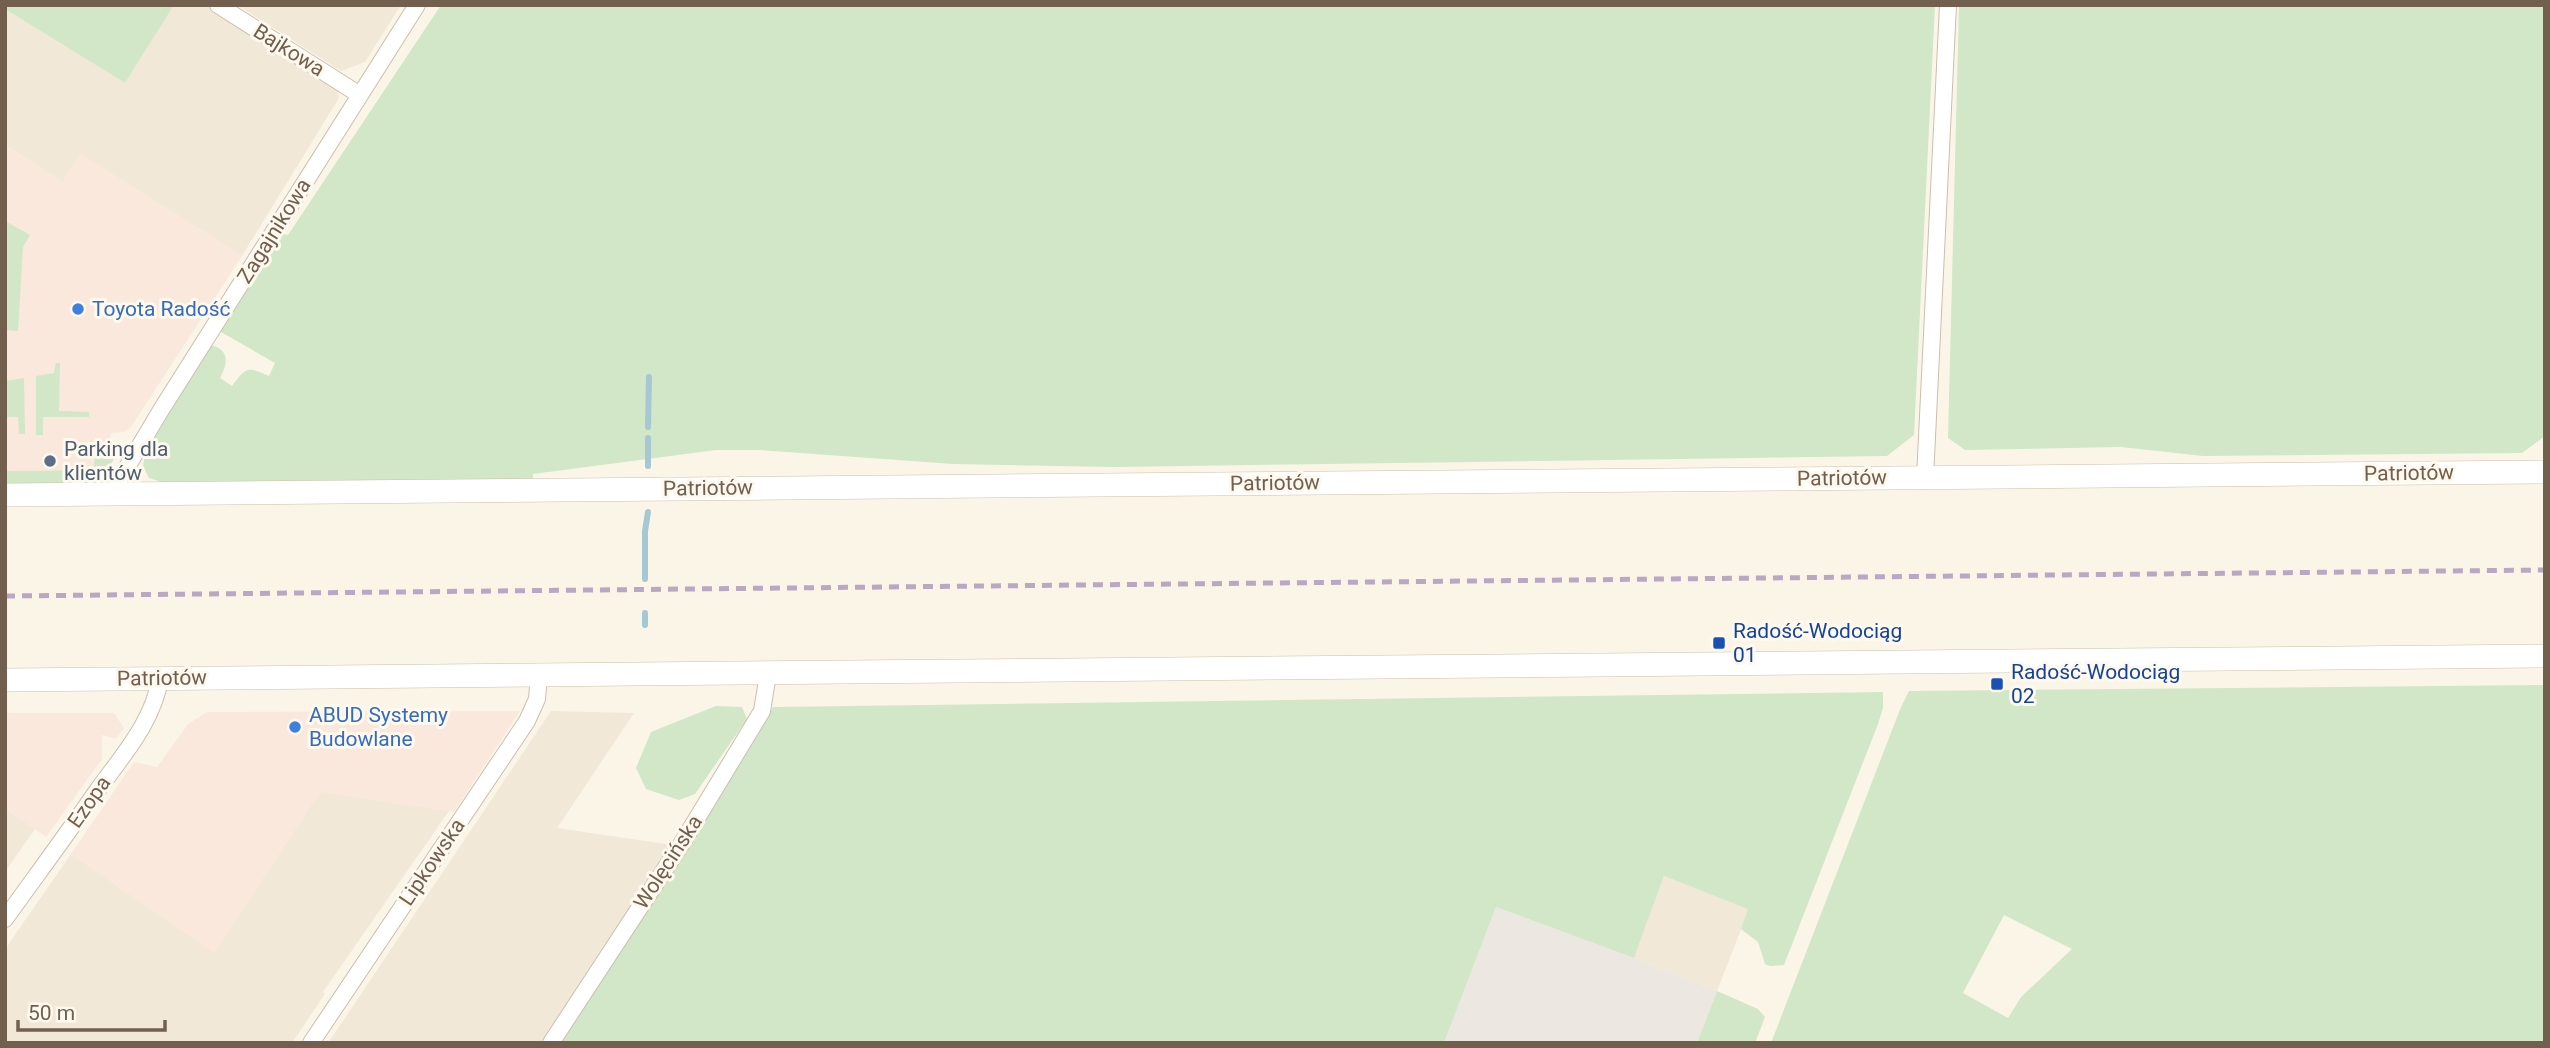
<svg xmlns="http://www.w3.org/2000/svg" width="2550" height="1048" viewBox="0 0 2550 1048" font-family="Roboto,sans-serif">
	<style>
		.residential { fill: #f2e8d7 }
		.commercial { fill: #fae8dd }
		.industrial { fill: #ece7e1 }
		.green { fill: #d1e7c7; fill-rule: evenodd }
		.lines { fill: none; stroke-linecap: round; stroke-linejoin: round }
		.stream { stroke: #a5c8d4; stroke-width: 6 }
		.minor-casing { stroke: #ccbeaf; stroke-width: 18 }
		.secondary-casing { stroke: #cebfac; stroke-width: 24 }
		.minor { stroke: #fff; stroke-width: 16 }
		.secondary { stroke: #fff; stroke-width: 23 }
		.rail { stroke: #b9a7c4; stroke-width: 5; stroke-dasharray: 10 7; stroke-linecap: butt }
		.shop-dot { fill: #3f7fe0; stroke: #fdf9ee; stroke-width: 2.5 }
		.service-dot { fill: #5c6f8a; stroke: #fdf9ee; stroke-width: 2.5 }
		.transit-dot { fill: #1a4fb4; stroke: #fdf9ee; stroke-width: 2.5 }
		.labels { text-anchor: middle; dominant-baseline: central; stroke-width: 6; stroke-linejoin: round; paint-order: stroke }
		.street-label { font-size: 21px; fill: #725f4e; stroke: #fdf9ee }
		.shop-label { font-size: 21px; fill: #366cbe; stroke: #fdf9ee; text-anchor: start }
		.service-label { font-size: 21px; fill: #4e5e75; stroke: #fdf9ee; text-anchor: start }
		.transit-label { font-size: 21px; fill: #164399; stroke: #fdf9ee; text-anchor: start }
	</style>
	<rect width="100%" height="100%" fill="#fbf5e8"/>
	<path class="residential" d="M 174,5 L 207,5 L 337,89 L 339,98 L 242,256 L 80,154 L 63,182 L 5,145 L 5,9 L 125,83 Z
		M 237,5 L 401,5 L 365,62 L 341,71 Z
		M 551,711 L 634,713 L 557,828 L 673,845 L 542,1043 L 328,1043 Z
		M 320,791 L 449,811 L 323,992 L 325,994 L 292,1043 L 5,1043 L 5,949 L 71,854 L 214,952 Z
		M 5,808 L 35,829 L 5,872 Z
		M 1664,876 L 1749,909 L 1717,991 L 1634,958 Z"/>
	<path class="commercial" d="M 5,145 L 63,182 L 80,154 L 242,256 L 131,427 L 124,432 L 111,433 L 109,452 L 115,456 L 110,466 L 95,470 L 5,471 Z
		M 520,711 L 454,812 L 320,792 L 214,953 L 71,854 L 134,762 L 157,767 L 188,724 L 207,712 Z
		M 5,713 L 114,713 L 124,728 L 116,739 L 102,735 L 102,759 L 46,837 L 5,808 Z"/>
	<path class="industrial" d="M 1496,907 L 1634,958 L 1717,991 L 1697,1043 L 1444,1043 Z"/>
	<path class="green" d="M 7,5 L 174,5 L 125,83 L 5,9 Z
		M 441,5 L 1935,5 L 1914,435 L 1887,456 L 1115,467 L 953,464 L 760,450 L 716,450 L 533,474 L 533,480 L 165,483 L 149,478 L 143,466 L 145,454 L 210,345 C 230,349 228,364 220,378 L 232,386 C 246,367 247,366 269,376 L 275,363 L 221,332 L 221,329 L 282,234 L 288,235 Z
		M 1959,5 L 2545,5 L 2545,436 L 2522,453 L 2203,456 L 2121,447 L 1965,450 L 1948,438 Z
		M 5,221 L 30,235 L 23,247 L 18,331 L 5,330 Z
		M 56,363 L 60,363 L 59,411 L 89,412 L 89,417 L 43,417 L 43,435 L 36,435 L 36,376 L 54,373 Z
		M 24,378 L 25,434 L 19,434 L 18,417 L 5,417 L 5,381 Z
		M 109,452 L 115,456 L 109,468 L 111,471 L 96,483 L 5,484 L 5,471 L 94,470 L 95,453 Z
		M 2545,685 L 2545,1043 L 1771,1043 L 1901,707 L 1909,691 ZM 2004,915 L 2072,949 L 2021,997 L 2008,1018 L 1963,993 Z
		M 1883,692 L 1883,708 L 1878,724 L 1784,965 L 1770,966 L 1765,964 L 1758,942 L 1741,929 L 1748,909 L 1664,876 L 1634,958 L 1496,907 L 1444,1043 L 559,1043 L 687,846 L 773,707 Z
		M 716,706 L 742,707 L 747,719 L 695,794 L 679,800 L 646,789 L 636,768 L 651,732 Z
		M 1717,991 L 1758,1009 L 1765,1017 L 1755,1043 L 1697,1043 Z"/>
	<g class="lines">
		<path class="stream" d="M 648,427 L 649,377
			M 648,466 L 648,438
			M 645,579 L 645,531 L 648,512
			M 645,613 L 645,625"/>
		<defs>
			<path id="minor" d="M 218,5 L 360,95
				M 1925,478 L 1948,5
				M 111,494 L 161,410 L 417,5
				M 5,919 C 36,876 67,834 97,791 C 122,756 154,721 160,678
				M 311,1043 L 527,721 L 537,699 L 539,675
				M 551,1043 L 682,843 L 762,711 L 768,674"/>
			<path id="secondary" d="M 5,495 L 2545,472
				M 5,680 L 2545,656"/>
		</defs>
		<use href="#minor" class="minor-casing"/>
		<use href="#secondary" class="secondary-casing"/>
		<use href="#minor" class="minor"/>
		<use href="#secondary" class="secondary"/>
		<path class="rail" d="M 5,596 L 2545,570"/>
	</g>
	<g class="shop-dot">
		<circle cx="78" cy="309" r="7"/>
		<circle cx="295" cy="727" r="7"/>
	</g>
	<circle class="service-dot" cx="50" cy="461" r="7"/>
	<g class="transit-dot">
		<rect x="1712" y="636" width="14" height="14" rx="3.5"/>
		<rect x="1990" y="677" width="14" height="14" rx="3.5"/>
	</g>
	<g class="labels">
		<g class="street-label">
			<text transform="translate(289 50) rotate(32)">Bajkowa</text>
			<text transform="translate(274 231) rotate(-58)">Zagajnikowa</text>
			<text transform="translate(2409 473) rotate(-1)">Patriotów</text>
			<text transform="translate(1842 478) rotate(-1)">Patriotów</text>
			<text transform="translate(1275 483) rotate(-1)">Patriotów</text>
			<text transform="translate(708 488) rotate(-1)">Patriotów</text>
			<text transform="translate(162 678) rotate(-1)">Patriotów</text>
			<text transform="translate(89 802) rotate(-55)">Ezopa</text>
			<text transform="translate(432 862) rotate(-56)">Lipkowska</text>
			<text transform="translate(668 862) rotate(-57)">Wolęcińska</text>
		</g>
		<g class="shop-label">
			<text x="92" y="309">Toyota Radość</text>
			<text x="309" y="715">ABUD Systemy<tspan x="309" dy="24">Budowlane</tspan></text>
		</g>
		<g class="service-label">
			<text x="64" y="449">Parking dla<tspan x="64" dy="24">klientów</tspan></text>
		</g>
		<g class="transit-label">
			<text x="1733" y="631">Radość-Wodociąg<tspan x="1733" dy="24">01</tspan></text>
			<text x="2011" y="672">Radość-Wodociąg<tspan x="2011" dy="24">02</tspan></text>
		</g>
	</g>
	<rect width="2550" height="1048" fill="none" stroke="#725f4e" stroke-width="14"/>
	<path d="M18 1020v10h147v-10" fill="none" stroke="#725f4e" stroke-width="3.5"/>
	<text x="28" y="1020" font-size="21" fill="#725f4e" stroke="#fdf9ee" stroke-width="5" paint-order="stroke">50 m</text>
</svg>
